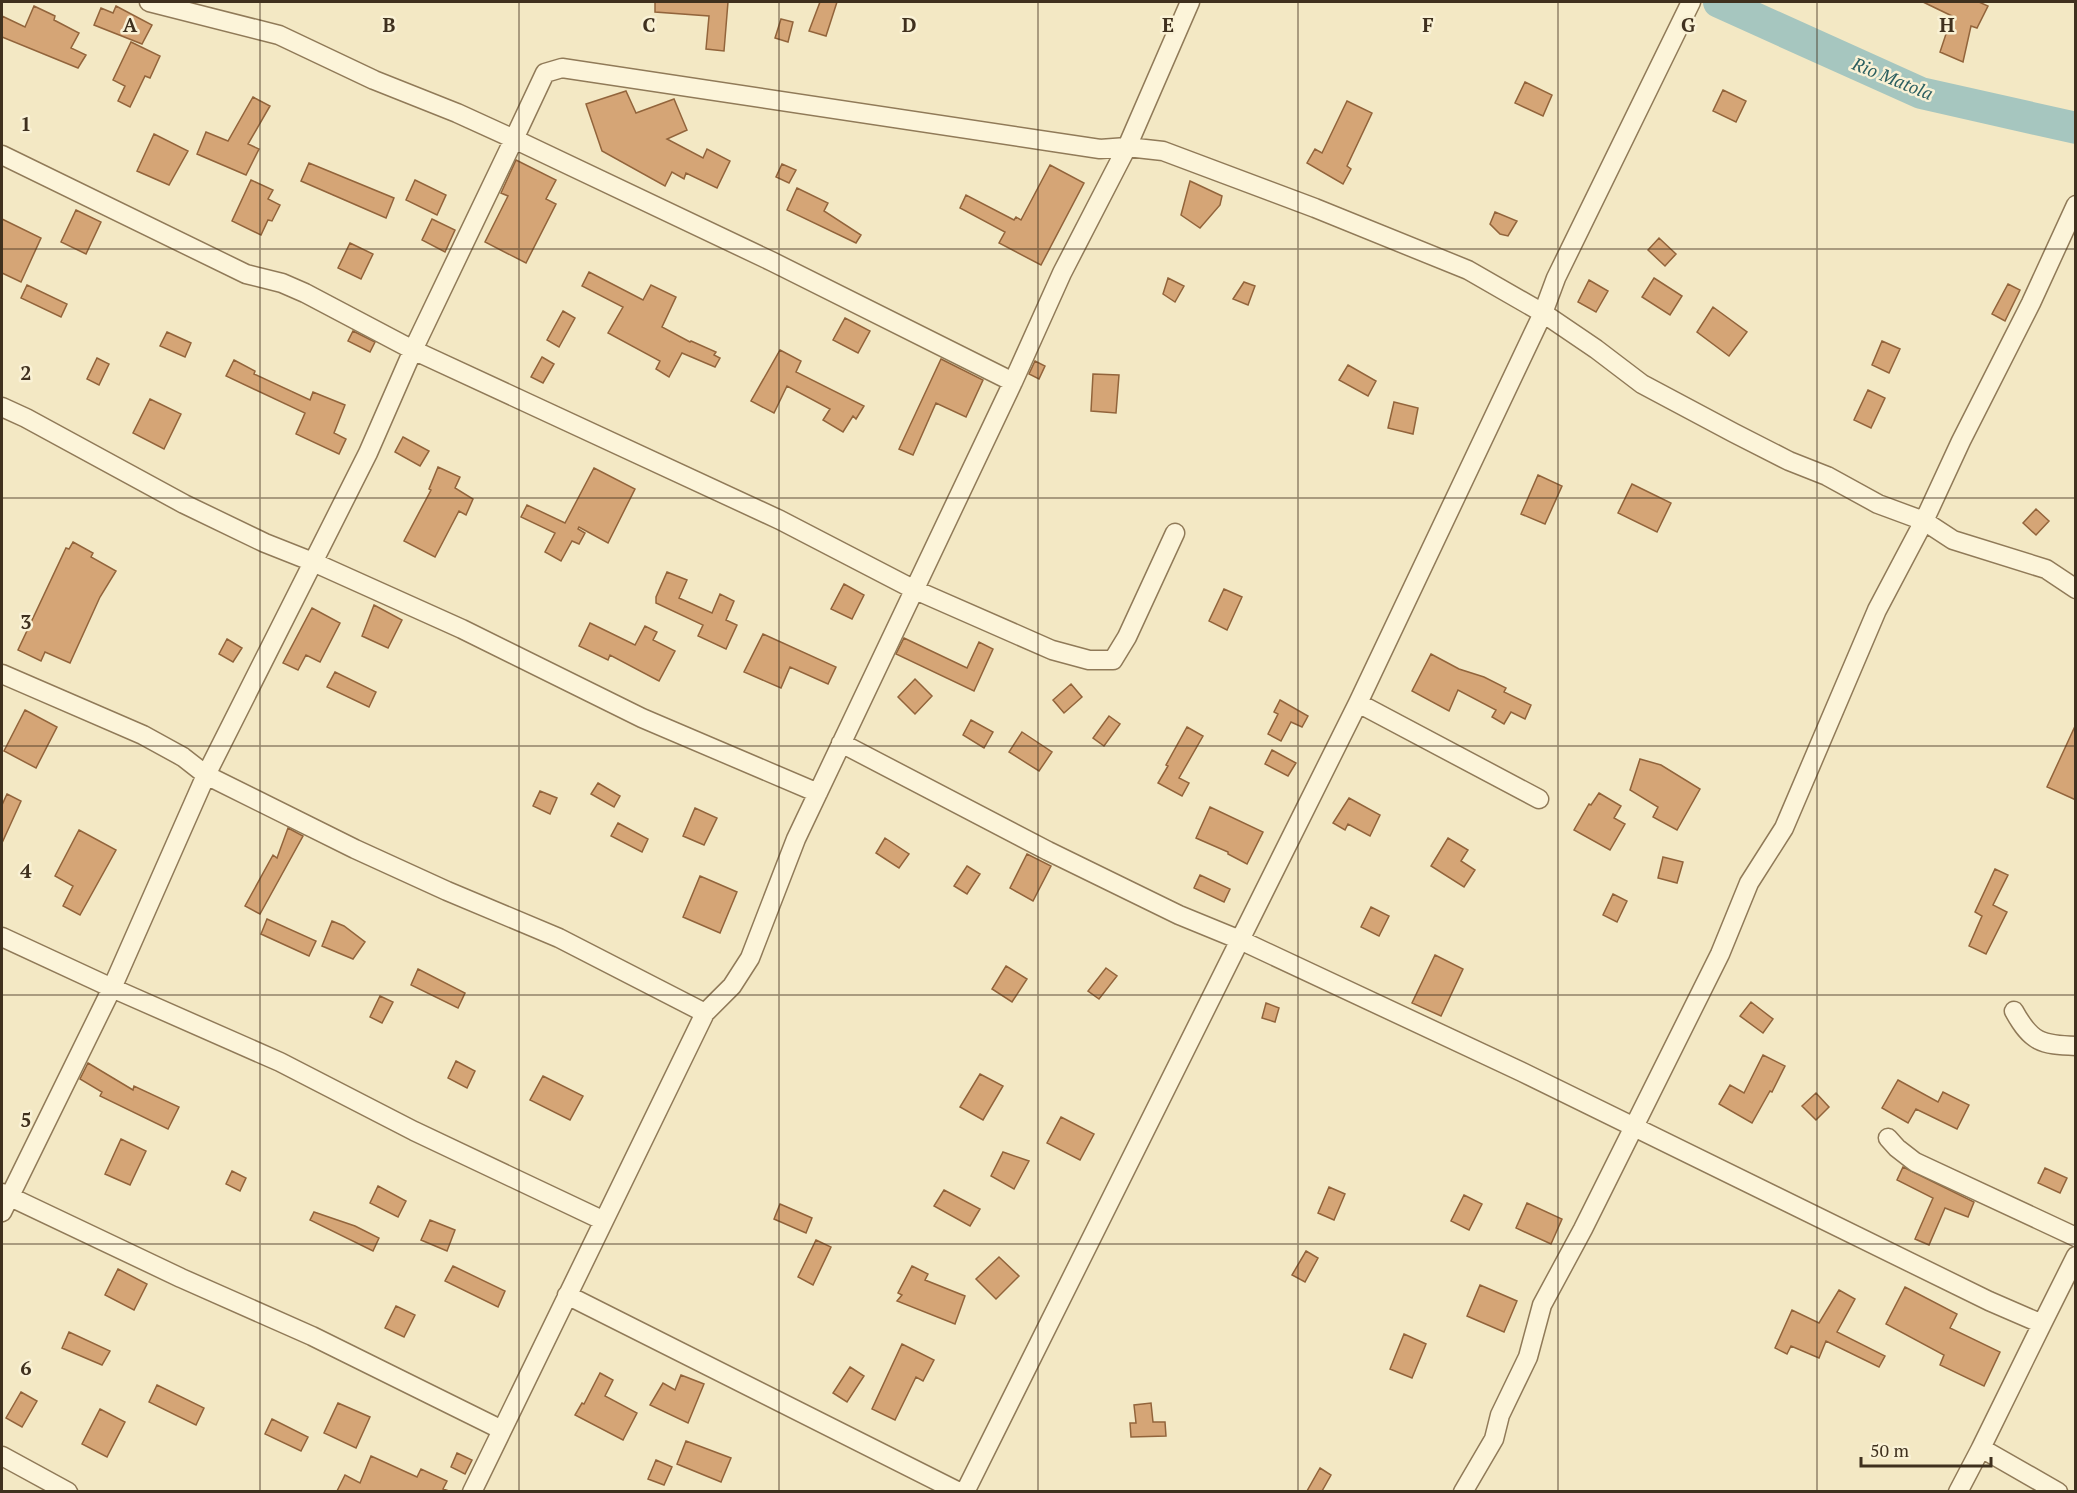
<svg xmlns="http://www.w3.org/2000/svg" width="2077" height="1493" viewBox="0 0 2077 1493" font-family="'PT Serif',serif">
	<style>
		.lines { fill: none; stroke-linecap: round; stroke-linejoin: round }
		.river { stroke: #a6c6bf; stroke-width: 32 }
		.building { fill: #d5a576; stroke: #92643b; stroke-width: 1.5 }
		.minor-casing { stroke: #907a58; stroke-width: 21 }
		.minor { stroke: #fcf4d9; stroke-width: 18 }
		.grid { fill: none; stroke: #3f301e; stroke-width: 1.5; stroke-opacity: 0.55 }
		.labels { text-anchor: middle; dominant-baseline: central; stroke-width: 5; stroke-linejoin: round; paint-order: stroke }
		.water-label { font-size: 18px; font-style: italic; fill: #2b5f60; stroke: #f9f1d5 }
		.grid-label { font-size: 20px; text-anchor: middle; font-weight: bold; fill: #3f301e; stroke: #f9f1d5; stroke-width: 5; stroke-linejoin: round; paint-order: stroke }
	</style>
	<rect width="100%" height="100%" fill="#f3e8c4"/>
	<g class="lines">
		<path class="river" d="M 1719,2 L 1921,93 L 2076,128"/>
	</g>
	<path class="building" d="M 655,2 L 728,2 L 724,51 L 706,49 L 709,16 L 655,12 Z
		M 820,2 L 837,2 L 826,36 L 809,31 Z
		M 1923,2 L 1979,2 L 1988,6 L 1977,28 L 1971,26 L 1963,62 L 1940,52 L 1952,16 Z
		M 34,6 L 55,16 L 54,20 L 79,33 L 71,48 L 86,55 L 78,68 L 2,37 L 2,16 L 25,27 Z
		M 116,6 L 152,25 L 142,44 L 94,25 L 101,8 L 113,13 Z
		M 781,19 L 793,22 L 788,42 L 775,38 Z
		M 131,42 L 160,56 L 150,78 L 145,76 L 130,107 L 118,101 L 125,86 L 113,80 Z
		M 1525,82 L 1552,95 L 1543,116 L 1515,103 Z
		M 1723,90 L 1746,101 L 1736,122 L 1713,111 Z
		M 626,91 L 636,113 L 674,99 L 687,130 L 667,139 L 703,158 L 707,149 L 730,161 L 717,188 L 686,173 L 684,179 L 672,172 L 665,186 L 602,151 L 586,104 Z
		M 253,97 L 270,106 L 248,144 L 259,149 L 246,175 L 197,154 L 206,132 L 228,141 Z
		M 1347,101 L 1372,113 L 1347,166 L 1351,169 L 1343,184 L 1307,163 L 1315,149 L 1322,153 Z
		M 154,134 L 188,151 L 169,185 L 137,171 Z
		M 516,160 L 556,180 L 546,199 L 556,204 L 526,263 L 485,242 L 508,196 L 501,193 Z
		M 309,163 L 394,198 L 386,218 L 301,181 Z
		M 782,164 L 796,170 L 789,183 L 776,177 Z
		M 1050,165 L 1084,183 L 1041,265 L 999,243 L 1005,232 L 960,208 L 966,195 L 1014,220 L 1016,217 L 1021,220 Z
		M 251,180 L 273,190 L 268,199 L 280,205 L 272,221 L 268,220 L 261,235 L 232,221 Z
		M 415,180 L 446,195 L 437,215 L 406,200 Z
		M 1190,181 L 1222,196 L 1220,205 L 1200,228 L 1181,215 Z
		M 797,188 L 828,203 L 824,211 L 861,235 L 856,243 L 787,210 Z
		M 76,210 L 101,222 L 86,254 L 61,242 Z
		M 1495,212 L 1517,221 L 1508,236 L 1500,234 L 1490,224 Z
		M 2,219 L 41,238 L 21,282 L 2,273 Z
		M 432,219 L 455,230 L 445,252 L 422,240 Z
		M 1659,238 L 1676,254 L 1665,266 L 1648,250 Z
		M 350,243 L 373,254 L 361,279 L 338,268 Z
		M 589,272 L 643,300 L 651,285 L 676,297 L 662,327 L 690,342 L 691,341 L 716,352 L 714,355 L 720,358 L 715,367 L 682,353 L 669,377 L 656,369 L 660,361 L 608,333 L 623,307 L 582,286 Z
		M 1168,278 L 1184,286 L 1175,302 L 1163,294 Z
		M 1654,278 L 1682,296 L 1670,315 L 1642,297 Z
		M 1589,280 L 1608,291 L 1596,312 L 1578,302 Z
		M 1244,282 L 1255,286 L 1248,305 L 1233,299 Z
		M 2008,284 L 2020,290 L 2005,321 L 1992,314 Z
		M 27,285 L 67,304 L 61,317 L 21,298 Z
		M 1713,307 L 1747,332 L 1729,356 L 1697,332 Z
		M 563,311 L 575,318 L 559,347 L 547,340 Z
		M 845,318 L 870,331 L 858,353 L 833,340 Z
		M 353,331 L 375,342 L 370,352 L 348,341 Z
		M 167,332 L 191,343 L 185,357 L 160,346 Z
		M 1882,341 L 1900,349 L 1889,373 L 1872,365 Z
		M 780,350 L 801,361 L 796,372 L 864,406 L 856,419 L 853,416 L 843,432 L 823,420 L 830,409 L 787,386 L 774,413 L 751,401 Z
		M 542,357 L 554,364 L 543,383 L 531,377 Z
		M 97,358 L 109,364 L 99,385 L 87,379 Z
		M 941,359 L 983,380 L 966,417 L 936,403 L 913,455 L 899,449 Z
		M 234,360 L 255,371 L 254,374 L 310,400 L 313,392 L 345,405 L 334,433 L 346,439 L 339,454 L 296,434 L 305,413 L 226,376 Z
		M 1035,361 L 1045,366 L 1039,379 L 1029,374 Z
		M 1348,365 L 1376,381 L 1368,396 L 1339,380 Z
		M 1093,374 L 1119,375 L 1116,413 L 1091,411 Z
		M 1868,390 L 1885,398 L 1871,428 L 1854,420 Z
		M 150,399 L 181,414 L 164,449 L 133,433 Z
		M 1394,402 L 1418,408 L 1413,434 L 1388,428 Z
		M 403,437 L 429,451 L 420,466 L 395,452 Z
		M 438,467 L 460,477 L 455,488 L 473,499 L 466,515 L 459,511 L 435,557 L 404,541 L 431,490 L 429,489 Z
		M 594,468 L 635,489 L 608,543 L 579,527 L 578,529 L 585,533 L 579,544 L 572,541 L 561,561 L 545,552 L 555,533 L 521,517 L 527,505 L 565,523 Z
		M 1538,475 L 1562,486 L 1545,524 L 1521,514 Z
		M 1632,484 L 1671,503 L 1657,532 L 1618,513 Z
		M 2036,509 L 2049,521 L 2036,535 L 2023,523 Z
		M 73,542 L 93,553 L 91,557 L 116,571 L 100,597 L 70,663 L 45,652 L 41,661 L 18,650 L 66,548 L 69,549 Z
		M 667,572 L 687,580 L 679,598 L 712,613 L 720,594 L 734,601 L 726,620 L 737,625 L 726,649 L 698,636 L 703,625 L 656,603 L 656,597 Z
		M 844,584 L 864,595 L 852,619 L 831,609 Z
		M 1224,589 L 1242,597 L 1227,630 L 1209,621 Z
		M 374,605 L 402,620 L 388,648 L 362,636 Z
		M 312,608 L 340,623 L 320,662 L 306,655 L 298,670 L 283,663 Z
		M 590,623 L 635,645 L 645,626 L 657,632 L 653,640 L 675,651 L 659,681 L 610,655 L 608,660 L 579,646 Z
		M 763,634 L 836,667 L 828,684 L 790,667 L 781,688 L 744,672 Z
		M 904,638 L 967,668 L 979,642 L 993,649 L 974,691 L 896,654 Z
		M 227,639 L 242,648 L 233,662 L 219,654 Z
		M 1431,654 L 1459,669 L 1484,677 L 1506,688 L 1504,692 L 1531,705 L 1525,719 L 1511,712 L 1504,724 L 1492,717 L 1496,710 L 1458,690 L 1449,711 L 1412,691 Z
		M 335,672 L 376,692 L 369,707 L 327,687 Z
		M 915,679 L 932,696 L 915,714 L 898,697 Z
		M 1071,684 L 1082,697 L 1064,713 L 1053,700 Z
		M 1280,700 L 1308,716 L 1302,727 L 1291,722 L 1281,741 L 1268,734 L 1278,714 L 1274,712 Z
		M 25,710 L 57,727 L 36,768 L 4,751 Z
		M 1109,716 L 1120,724 L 1104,746 L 1093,738 Z
		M 971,720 L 993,732 L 984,748 L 963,735 Z
		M 2076,724 L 2076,800 L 2047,787 Z
		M 1187,727 L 1203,736 L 1179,778 L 1189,783 L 1182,796 L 1158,783 L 1168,766 L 1166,765 Z
		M 1022,732 L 1052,752 L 1039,771 L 1009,752 Z
		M 1272,750 L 1296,763 L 1288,776 L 1265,764 Z
		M 1640,759 L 1661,765 L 1700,789 L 1677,830 L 1653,817 L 1658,807 L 1630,790 Z
		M 598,783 L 620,796 L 614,807 L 591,794 Z
		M 540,791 L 557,798 L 550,814 L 533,806 Z
		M 1599,793 L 1621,806 L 1614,818 L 1625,824 L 1610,850 L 1574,830 L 1589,804 L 1591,805 Z
		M 7,794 L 21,801 L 2,843 L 2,805 Z
		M 1349,798 L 1380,815 L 1370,836 L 1348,824 L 1345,830 L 1333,823 Z
		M 1210,807 L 1263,832 L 1247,864 L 1228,854 L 1228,852 L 1196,838 Z
		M 695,808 L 717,818 L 704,845 L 683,836 Z
		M 618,823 L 648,839 L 642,852 L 611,836 Z
		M 288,828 L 303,836 L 260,914 L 245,906 L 273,855 L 277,858 Z
		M 79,830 L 116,850 L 80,915 L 63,906 L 73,886 L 55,876 Z
		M 885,838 L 909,854 L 899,868 L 876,853 Z
		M 1448,838 L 1468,850 L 1461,861 L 1475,870 L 1464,887 L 1431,866 Z
		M 1027,854 L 1051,866 L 1033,901 L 1010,888 Z
		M 1663,857 L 1683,862 L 1677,883 L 1658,878 Z
		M 967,866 L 980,874 L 967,894 L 954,886 Z
		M 1995,869 L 2008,875 L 1993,905 L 2007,912 L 1986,954 L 1969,946 L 1982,916 L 1975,912 Z
		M 1200,875 L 1230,889 L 1224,902 L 1194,888 Z
		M 700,876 L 737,892 L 720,933 L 683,917 Z
		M 1613,894 L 1627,901 L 1617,922 L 1603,915 Z
		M 1371,907 L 1389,916 L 1379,936 L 1361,927 Z
		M 267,919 L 316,941 L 309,956 L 261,934 Z
		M 332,921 L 344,926 L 365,942 L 353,959 L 322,946 Z
		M 1435,955 L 1463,969 L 1441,1016 L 1412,1003 Z
		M 1006,966 L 1027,979 L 1012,1002 L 992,989 Z
		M 1106,968 L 1117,976 L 1099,999 L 1088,991 Z
		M 418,969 L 465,993 L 458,1008 L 411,985 Z
		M 380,996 L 393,1002 L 382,1023 L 370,1017 Z
		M 1751,1002 L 1773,1019 L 1763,1033 L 1740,1016 Z
		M 1266,1003 L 1279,1008 L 1275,1022 L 1262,1018 Z
		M 1763,1055 L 1785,1066 L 1772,1092 L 1770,1091 L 1752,1123 L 1719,1104 L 1730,1085 L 1744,1093 Z
		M 456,1061 L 475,1071 L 467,1088 L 448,1078 Z
		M 88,1063 L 133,1090 L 134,1086 L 179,1107 L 168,1129 L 100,1096 L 102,1092 L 80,1079 Z
		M 980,1074 L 1003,1086 L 983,1120 L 960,1107 Z
		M 543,1076 L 583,1096 L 570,1120 L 530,1100 Z
		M 1898,1080 L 1938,1102 L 1943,1092 L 1969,1105 L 1957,1129 L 1916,1109 L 1908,1123 L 1882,1108 Z
		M 1816,1093 L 1829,1107 L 1816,1120 L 1802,1106 Z
		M 1061,1117 L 1094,1134 L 1080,1160 L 1047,1143 Z
		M 121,1139 L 146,1151 L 130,1185 L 105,1174 Z
		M 1003,1152 L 1029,1161 L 1014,1189 L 991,1176 Z
		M 1903,1167 L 1974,1202 L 1968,1217 L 1945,1208 L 1929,1245 L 1915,1239 L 1933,1198 L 1897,1180 Z
		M 2045,1168 L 2067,1178 L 2060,1193 L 2038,1183 Z
		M 232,1171 L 246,1178 L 240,1191 L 226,1184 Z
		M 378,1186 L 406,1201 L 398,1217 L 370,1203 Z
		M 1329,1187 L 1345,1194 L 1334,1220 L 1318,1213 Z
		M 944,1190 L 980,1209 L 970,1226 L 934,1206 Z
		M 1464,1195 L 1482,1204 L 1469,1230 L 1451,1221 Z
		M 1527,1203 L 1562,1219 L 1551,1244 L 1516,1228 Z
		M 780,1204 L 812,1218 L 806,1233 L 774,1219 Z
		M 314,1212 L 355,1226 L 379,1238 L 373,1251 L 310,1220 Z
		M 430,1220 L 455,1230 L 447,1251 L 421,1240 Z
		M 816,1240 L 831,1247 L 813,1285 L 798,1277 Z
		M 1306,1251 L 1318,1258 L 1305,1282 L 1292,1275 Z
		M 999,1257 L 1019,1276 L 996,1299 L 976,1279 Z
		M 453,1266 L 505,1291 L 498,1307 L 445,1281 Z
		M 912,1266 L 928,1274 L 925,1280 L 965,1296 L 955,1324 L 897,1301 L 902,1295 L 898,1293 Z
		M 118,1269 L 147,1284 L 134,1310 L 105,1295 Z
		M 1480,1285 L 1517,1301 L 1504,1332 L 1467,1316 Z
		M 1905,1287 L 1957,1314 L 1950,1328 L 2000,1352 L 1984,1386 L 1940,1365 L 1944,1355 L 1886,1324 Z
		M 1839,1290 L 1855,1299 L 1837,1332 L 1885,1356 L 1879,1367 L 1826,1341 L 1819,1358 L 1791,1346 L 1787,1354 L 1775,1348 L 1792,1310 L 1819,1323 Z
		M 396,1306 L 415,1315 L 404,1337 L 385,1328 Z
		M 69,1332 L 110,1351 L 102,1365 L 62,1348 Z
		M 1404,1334 L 1426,1344 L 1412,1378 L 1390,1369 Z
		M 902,1344 L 934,1360 L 923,1381 L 916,1377 L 895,1420 L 872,1409 Z
		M 850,1367 L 864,1376 L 847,1402 L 833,1393 Z
		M 600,1373 L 613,1380 L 605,1396 L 637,1413 L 623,1440 L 575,1415 L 582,1403 L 584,1404 Z
		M 681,1375 L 704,1384 L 688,1423 L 650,1405 L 663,1383 L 675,1390 Z
		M 157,1385 L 204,1408 L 196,1425 L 149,1402 Z
		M 21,1392 L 37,1401 L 22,1427 L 6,1418 Z
		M 338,1403 L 370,1417 L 356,1448 L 324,1433 Z
		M 1151,1403 L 1153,1422 L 1165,1422 L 1166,1436 L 1131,1437 L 1130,1423 L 1136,1423 L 1134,1405 Z
		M 100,1409 L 125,1422 L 107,1457 L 82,1444 Z
		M 272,1419 L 308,1437 L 301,1451 L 265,1434 Z
		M 686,1441 L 731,1458 L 721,1482 L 677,1464 Z
		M 457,1453 L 472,1460 L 465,1474 L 451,1467 Z
		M 371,1456 L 417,1477 L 421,1469 L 447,1481 L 443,1489 L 449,1491 L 337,1491 L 345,1475 L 360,1483 Z
		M 656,1460 L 672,1467 L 664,1485 L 648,1479 Z
		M 1320,1468 L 1331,1475 L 1322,1491 L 1307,1491 Z"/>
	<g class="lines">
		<defs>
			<path id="minor" d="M 149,2 L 279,35 L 374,80 L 457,113 L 514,139 L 545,73 L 562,68 L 1100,149 L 1127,147 L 1190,2
				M 2,155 L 246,274 L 282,283 L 305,293 L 413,350 L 780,520 L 913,589 L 1052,650 L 1089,660 L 1113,660 L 1127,637 L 1175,533
				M 1013,382 L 1062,273 L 1127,147 L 1163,151 L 1315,208 L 1468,270 L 1543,313 L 1596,349 L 1642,384 L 1734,433 L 1789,461 L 1827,476 L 1878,504 L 1924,521 L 1953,540 L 2046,569 L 2076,589
				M 2,407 L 26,418 L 184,504 L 265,543 L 313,562 L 462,629 L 642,718 L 818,793
				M 2,674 L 143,735 L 183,757 L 206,775 L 355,849 L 447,891 L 559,938 L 705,1013
				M 1358,703 L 1539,799
				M 841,743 L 1048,851 L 1179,915 L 1240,940 L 1522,1072 L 1989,1301 L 2042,1324 L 2076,1256
				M 2,937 L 112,988 L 280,1062 L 414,1131 L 602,1220
				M 2014,1011 C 2031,1042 2041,1045 2076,1046
				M 1888,1138 L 1897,1148 L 1915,1162 L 2076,1237
				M 2,1193 L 181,1278 L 312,1336 L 502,1430
				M 2,1212 L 112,988 L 206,775 L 368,453 L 413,350 L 514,139 L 773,262 L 1013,382 L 796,839 L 750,958 L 732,986 L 705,1013 L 472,1492
				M 567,1295 L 959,1492
				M 2042,1324 L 1981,1448 L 2058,1492
				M 2,1456 L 68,1492
				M 965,1492 L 1358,703 L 1543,313 L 1556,278 L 1691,2
				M 1463,1492 L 1494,1439 L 1500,1415 L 1528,1357 L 1542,1305 L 1583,1229 L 1720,954 L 1749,883 L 1784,828 L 1877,610 L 1924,521 L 1961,441 L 2031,303 L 2076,205
				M 1958,1492 L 1981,1448"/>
		</defs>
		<use href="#minor" class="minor-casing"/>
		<use href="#minor" class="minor"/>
	</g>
	<path class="grid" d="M 260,2 L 260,1492M 519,2 L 519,1492M 779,2 L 779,1492M 1038,2 L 1038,1492M 1298,2 L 1298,1492M 1558,2 L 1558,1492M 1817,2 L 1817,1492M 2,249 L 2076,249M 2,498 L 2076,498M 2,746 L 2076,746M 2,995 L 2076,995M 2,1244 L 2076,1244"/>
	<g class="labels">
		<g class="water-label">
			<text transform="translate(1893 78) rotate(22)">Rio Matola</text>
		</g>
	</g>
	<g class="grid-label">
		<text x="130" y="32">A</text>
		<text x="389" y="32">B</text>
		<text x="649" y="32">C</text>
		<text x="909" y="32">D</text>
		<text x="1168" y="32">E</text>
		<text x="1428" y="32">F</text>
		<text x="1688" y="32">G</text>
		<text x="1947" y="32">H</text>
		<text x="26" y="131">1</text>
		<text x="26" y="380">2</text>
		<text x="26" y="629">3</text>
		<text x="26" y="878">4</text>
		<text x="26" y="1127">5</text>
		<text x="26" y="1375">6</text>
	</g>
	<rect width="2077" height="1493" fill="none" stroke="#3f301e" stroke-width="6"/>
	<path d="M1861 1457v9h130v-9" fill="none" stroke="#3f301e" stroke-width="3"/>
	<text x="1870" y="1457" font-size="18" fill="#3f301e" stroke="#f9f1d5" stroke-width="4.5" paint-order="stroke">50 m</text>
</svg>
